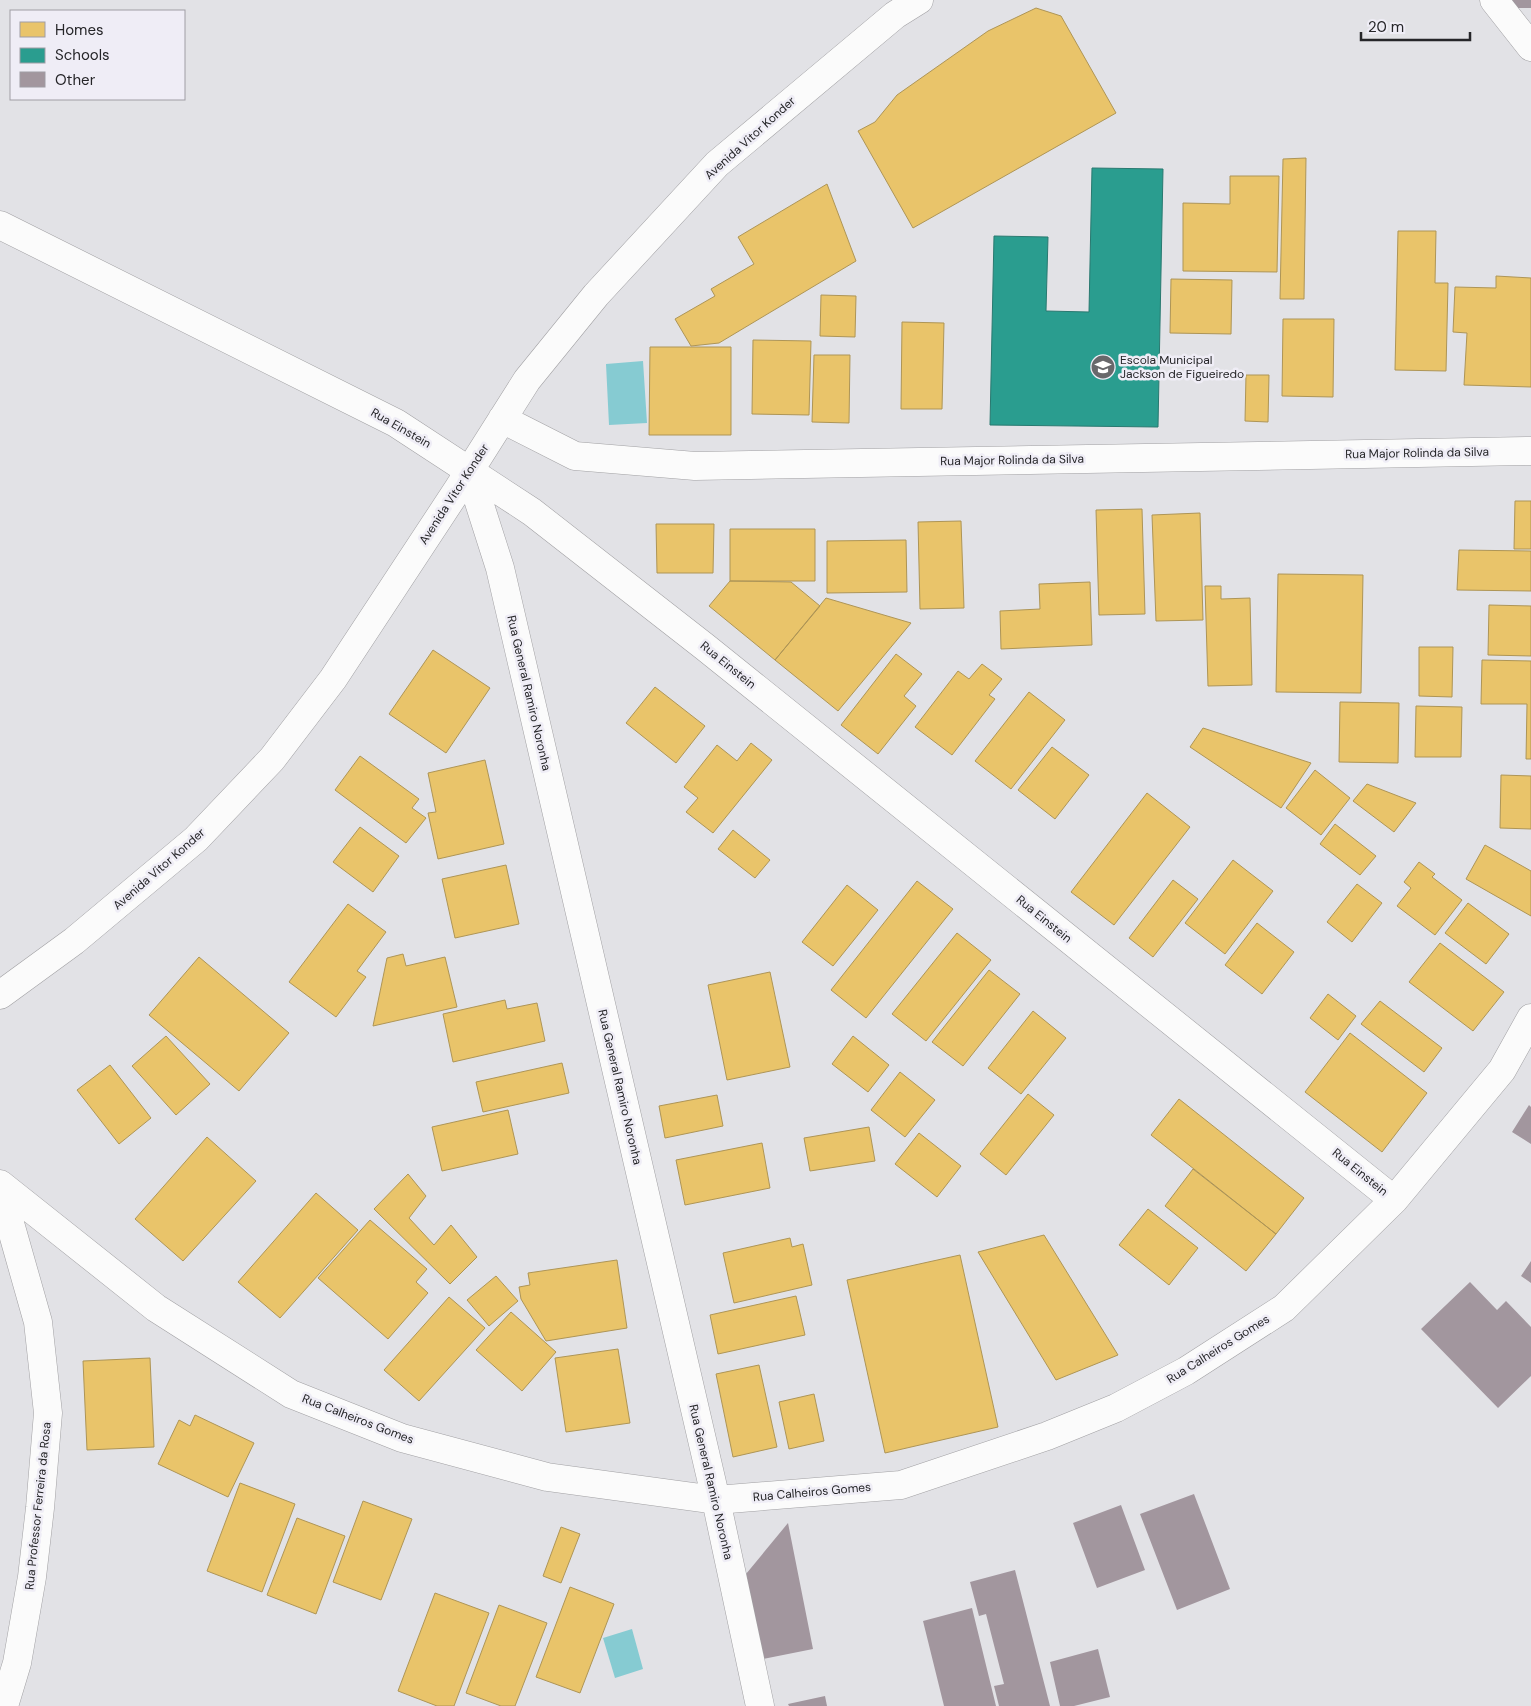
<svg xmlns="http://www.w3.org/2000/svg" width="1531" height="1706" viewBox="0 0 1531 1706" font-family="'DM Sans',sans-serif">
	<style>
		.water { fill: #86cbd2 }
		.homes { fill: #e9c46a; stroke: #ae9556 }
		.schools { fill: #2a9d8f; stroke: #297970 }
		.building { fill: #a2969e }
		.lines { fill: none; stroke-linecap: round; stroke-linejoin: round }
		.minor-casing { stroke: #a1a0a3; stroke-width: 29 }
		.minor { stroke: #fbfbfb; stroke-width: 28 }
		.labels { text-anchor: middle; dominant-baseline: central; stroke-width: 5; stroke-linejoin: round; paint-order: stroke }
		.street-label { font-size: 12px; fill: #262629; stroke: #efedf6 }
		.poi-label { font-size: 12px; fill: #262629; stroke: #efedf6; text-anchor: start }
	</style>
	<rect width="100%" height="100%" fill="#e2e2e6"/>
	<path class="water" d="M 643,361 L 647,423 L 609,425 L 606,364 Z
		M 632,1629 L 643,1669 L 615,1678 L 603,1638 Z"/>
	<path class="homes" d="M 1036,8 L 1061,16 L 1116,113 L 913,228 L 858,131 L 875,122 L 897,95 L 988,31 Z
		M 1306,158 L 1304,299 L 1280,299 L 1283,159 Z
		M 1230,176 L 1279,176 L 1277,272 L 1183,271 L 1183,203 L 1230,204 Z
		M 827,184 L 856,261 L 719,343 L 691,346 L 675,319 L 715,296 L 711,289 L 754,264 L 738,237 Z
		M 1398,231 L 1436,231 L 1435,283 L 1448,283 L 1446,371 L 1395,370 Z
		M 1496,276 L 1531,278 L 1531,387 L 1464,385 L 1467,333 L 1453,332 L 1455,287 L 1496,288 Z
		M 1171,279 L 1232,280 L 1231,334 L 1170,333 Z
		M 821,295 L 856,296 L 855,337 L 820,336 Z
		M 1283,319 L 1334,319 L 1333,397 L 1282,396 Z
		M 902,322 L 944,323 L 942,409 L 901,409 Z
		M 753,340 L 811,341 L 809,415 L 752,414 Z
		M 650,347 L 731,347 L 731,435 L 649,435 Z
		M 814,355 L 850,355 L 849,423 L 812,422 Z
		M 1246,375 L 1269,375 L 1268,422 L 1245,421 Z
		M 1515,501 L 1531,501 L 1531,549 L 1514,549 Z
		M 1142,509 L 1145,614 L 1099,615 L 1096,510 Z
		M 1200,513 L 1203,620 L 1156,621 L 1152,515 Z
		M 961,521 L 964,608 L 920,609 L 918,522 Z
		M 656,524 L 714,524 L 713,573 L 657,573 Z
		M 730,529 L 815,529 L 815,581 L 730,581 Z
		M 906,540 L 907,592 L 827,593 L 827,541 Z
		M 1459,550 L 1531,551 L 1531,591 L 1457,590 Z
		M 1278,574 L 1363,575 L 1361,693 L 1276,692 Z
		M 730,581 L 791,582 L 820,606 L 775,660 L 709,606 Z
		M 1090,582 L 1092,645 L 1001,649 L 1000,611 L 1040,609 L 1039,584 Z
		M 1205,586 L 1221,586 L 1221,599 L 1250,598 L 1252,685 L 1208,686 Z
		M 826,598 L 911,623 L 838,711 L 775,660 Z
		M 1489,605 L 1531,606 L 1531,656 L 1488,655 Z
		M 1419,647 L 1453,647 L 1452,697 L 1419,696 Z
		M 433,650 L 490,688 L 446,753 L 389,714 Z
		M 896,654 L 922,674 L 904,696 L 916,706 L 878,754 L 841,725 Z
		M 1482,660 L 1531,661 L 1531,759 L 1526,759 L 1527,704 L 1481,704 Z
		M 982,664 L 1002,679 L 989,695 L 995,699 L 952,755 L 915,727 L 958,671 L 969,679 Z
		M 655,687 L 705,726 L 676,763 L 626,723 Z
		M 1029,692 L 1065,720 L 1011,789 L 975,761 Z
		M 1340,702 L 1399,703 L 1398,763 L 1339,762 Z
		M 1416,706 L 1462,707 L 1461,757 L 1415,757 Z
		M 1203,728 L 1311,763 L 1281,808 L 1190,747 Z
		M 751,743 L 772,760 L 713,833 L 686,812 L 698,798 L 684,787 L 717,745 L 737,761 Z
		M 1052,747 L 1089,775 L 1055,819 L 1018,790 Z
		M 360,756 L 419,799 L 412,808 L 426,818 L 406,843 L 335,790 Z
		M 485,760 L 504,844 L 438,859 L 428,813 L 436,812 L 428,773 Z
		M 1315,770 L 1350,798 L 1321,835 L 1286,808 Z
		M 1501,775 L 1531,776 L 1531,829 L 1500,828 Z
		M 1367,784 L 1416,803 L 1394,832 L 1353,801 Z
		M 1147,793 L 1190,827 L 1114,925 L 1071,892 Z
		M 1335,824 L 1376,856 L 1360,875 L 1320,844 Z
		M 360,827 L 399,856 L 373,892 L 333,862 Z
		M 733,830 L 770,860 L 755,878 L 718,849 Z
		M 1485,845 L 1531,871 L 1531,916 L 1466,879 Z
		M 1233,860 L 1273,891 L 1225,954 L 1185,923 Z
		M 1419,862 L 1435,874 L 1432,877 L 1462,900 L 1435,935 L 1397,906 L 1411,888 L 1404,882 Z
		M 506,865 L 519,924 L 455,938 L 442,879 Z
		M 1173,880 L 1198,899 L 1153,957 L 1129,938 Z
		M 917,881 L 953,909 L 866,1018 L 831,990 Z
		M 1357,884 L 1382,903 L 1352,942 L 1327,922 Z
		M 847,885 L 878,910 L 833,966 L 802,942 Z
		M 1468,903 L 1509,934 L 1486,964 L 1445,933 Z
		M 348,904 L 386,932 L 357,971 L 366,977 L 336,1017 L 289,982 Z
		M 1257,923 L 1294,952 L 1262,994 L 1225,965 Z
		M 957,933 L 991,960 L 926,1041 L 892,1014 Z
		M 1440,943 L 1504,992 L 1473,1031 L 1409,982 Z
		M 403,954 L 406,966 L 445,957 L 457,1007 L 373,1026 L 387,958 Z
		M 199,957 L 289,1033 L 239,1091 L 149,1015 Z
		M 989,970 L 1020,994 L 963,1066 L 932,1042 Z
		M 770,972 L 790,1067 L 727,1080 L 708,985 Z
		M 1328,994 L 1356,1016 L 1338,1040 L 1310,1018 Z
		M 505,1000 L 507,1009 L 537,1003 L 545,1041 L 453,1062 L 443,1014 Z
		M 1380,1001 L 1442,1048 L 1424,1072 L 1361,1024 Z
		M 1033,1011 L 1066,1038 L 1021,1094 L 988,1068 Z
		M 1350,1033 L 1427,1093 L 1382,1152 L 1305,1092 Z
		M 166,1036 L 210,1084 L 176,1115 L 132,1066 Z
		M 853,1036 L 889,1065 L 868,1092 L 832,1064 Z
		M 562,1063 L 569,1093 L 483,1112 L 476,1082 Z
		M 110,1065 L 151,1118 L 119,1144 L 77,1090 Z
		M 900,1072 L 935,1100 L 905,1137 L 871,1110 Z
		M 1028,1094 L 1054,1115 L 1006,1175 L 980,1154 Z
		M 717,1095 L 723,1126 L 665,1138 L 659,1106 Z
		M 1179,1099 L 1304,1198 L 1276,1234 L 1151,1135 Z
		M 508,1110 L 518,1154 L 442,1171 L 432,1127 Z
		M 869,1127 L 875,1161 L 810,1171 L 804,1138 Z
		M 919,1133 L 961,1166 L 937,1197 L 895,1164 Z
		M 207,1137 L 256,1181 L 183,1261 L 135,1219 Z
		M 762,1143 L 770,1188 L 685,1205 L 676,1160 Z
		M 1193,1169 L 1276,1234 L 1246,1271 L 1165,1206 Z
		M 408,1174 L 426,1196 L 409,1218 L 434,1245 L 451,1225 L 477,1257 L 450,1284 L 374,1209 Z
		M 316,1193 L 358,1230 L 280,1318 L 238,1282 Z
		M 1148,1209 L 1198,1248 L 1169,1285 L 1119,1245 Z
		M 370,1220 L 427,1269 L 416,1282 L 428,1293 L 388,1339 L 318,1278 Z
		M 1044,1235 L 1118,1355 L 1056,1380 L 978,1252 Z
		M 790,1238 L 792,1247 L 803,1244 L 812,1285 L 734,1303 L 723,1253 Z
		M 960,1255 L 998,1427 L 885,1453 L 847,1280 Z
		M 617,1260 L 627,1328 L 546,1341 L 521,1299 L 519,1287 L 530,1285 L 528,1273 Z
		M 496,1276 L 518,1301 L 489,1326 L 467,1300 Z
		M 796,1296 L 805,1335 L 718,1354 L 710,1315 Z
		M 449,1297 L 485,1328 L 419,1401 L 384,1370 Z
		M 511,1312 L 556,1352 L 522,1391 L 476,1350 Z
		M 618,1349 L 630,1423 L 566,1432 L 555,1358 Z
		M 150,1358 L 154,1447 L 87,1450 L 83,1361 Z
		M 759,1365 L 777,1447 L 733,1457 L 716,1374 Z
		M 814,1394 L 824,1441 L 789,1449 L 779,1402 Z
		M 195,1415 L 254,1443 L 228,1497 L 158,1464 L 179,1420 L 190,1426 Z
		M 240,1483 L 295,1504 L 262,1592 L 207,1571 Z
		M 363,1501 L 412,1519 L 381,1600 L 333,1582 Z
		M 297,1518 L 345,1536 L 316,1614 L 267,1595 Z
		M 561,1527 L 580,1534 L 561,1583 L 543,1576 Z
		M 570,1587 L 614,1604 L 580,1693 L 536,1677 Z
		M 435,1593 L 489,1613 L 454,1706 L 437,1706 L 398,1691 Z
		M 499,1605 L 547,1623 L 515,1706 L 501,1706 L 466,1693 Z"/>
	<path class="schools" d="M 1092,168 L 1163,169 L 1158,427 L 990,425 L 994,236 L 1048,237 L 1046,311 L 1089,312 Z"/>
	<path class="building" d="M 1510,0 L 1531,0 L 1531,8 L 1510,8 Z
		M 1529,1105 L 1531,1107 L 1531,1144 L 1512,1132 Z
		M 1531,1261 L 1531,1283 L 1521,1276 Z
		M 1470,1282 L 1497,1310 L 1506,1301 L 1531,1327 L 1531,1376 L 1498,1408 L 1421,1329 Z
		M 1194,1494 L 1230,1589 L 1177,1610 L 1140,1514 Z
		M 1121,1505 L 1145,1570 L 1097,1588 L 1073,1523 Z
		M 788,1523 L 813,1649 L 763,1659 L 746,1574 Z
		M 1015,1570 L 1050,1706 L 999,1706 L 994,1686 L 1004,1684 L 986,1614 L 979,1616 L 970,1582 Z
		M 972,1608 L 996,1706 L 944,1706 L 923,1621 Z
		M 1098,1649 L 1110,1697 L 1074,1706 L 1060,1706 L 1050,1662 Z
		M 825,1696 L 827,1706 L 789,1706 L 788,1704 Z"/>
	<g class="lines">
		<defs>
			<path id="minor" d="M 1494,0 L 1531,47
				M 0,225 L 396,423 L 532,512 L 705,647 L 1394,1200
				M 502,419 L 575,456 L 695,466 L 1531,451
				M 469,471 L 500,568 L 716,1500 L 760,1706
				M 0,995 L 74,941 L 196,839 L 272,759 L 333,679 L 458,489 L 527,380 L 596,295 L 717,164 L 895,15 L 919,0
				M 0,1184 L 156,1308 L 291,1394 L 402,1438 L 547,1477 L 716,1500 L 901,1485 L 1047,1436 L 1116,1408 L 1186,1371 L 1284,1308 L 1394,1200 L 1502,1070 L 1531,1018
				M 0,1188 L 38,1322 L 48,1413 L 40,1508 L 32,1577 L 17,1663 L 4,1706"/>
		</defs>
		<use href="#minor" class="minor-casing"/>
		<use href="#minor" class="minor"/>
	</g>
	<defs>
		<symbol id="school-disc" viewBox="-11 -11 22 22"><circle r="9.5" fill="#68686b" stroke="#efedf6"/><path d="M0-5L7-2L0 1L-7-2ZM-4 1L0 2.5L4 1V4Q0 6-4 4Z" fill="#fff"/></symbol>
	</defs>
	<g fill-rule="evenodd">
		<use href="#school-disc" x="1089" y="353" width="28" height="28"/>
	</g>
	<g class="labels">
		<g class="street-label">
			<text transform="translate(750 138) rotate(-42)">Avenida Vitor Konder</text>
			<text transform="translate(401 428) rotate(30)">Rua Einstein</text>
			<text transform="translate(1417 453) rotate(-1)">Rua Major Rolinda da Silva</text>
			<text transform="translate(1012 460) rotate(-1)">Rua Major Rolinda da Silva</text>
			<text transform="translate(454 494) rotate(-57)">Avenida Vitor Konder</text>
			<text transform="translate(728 665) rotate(39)">Rua Einstein</text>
			<text transform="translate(529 693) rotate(77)">Rua General Ramiro Noronha</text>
			<text transform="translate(159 869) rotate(-41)">Avenida Vitor Konder</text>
			<text transform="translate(1044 919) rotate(39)">Rua Einstein</text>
			<text transform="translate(620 1087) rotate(77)">Rua General Ramiro Noronha</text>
			<text transform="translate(1360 1172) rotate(39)">Rua Einstein</text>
			<text transform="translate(1218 1349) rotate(-32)">Rua Calheiros Gomes</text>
			<text transform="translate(358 1419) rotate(21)">Rua Calheiros Gomes</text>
			<text transform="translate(711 1482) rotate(77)">Rua General Ramiro Noronha</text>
			<text transform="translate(812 1492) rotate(-5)">Rua Calheiros Gomes</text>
			<text transform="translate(38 1506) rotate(-84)">Rua Professor Ferreira da Rosa</text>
		</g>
		<g class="poi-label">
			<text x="1120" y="360">Escola Municipal<tspan x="1120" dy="14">Jackson de Figueiredo</tspan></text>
		</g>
	</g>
	<rect x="10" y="10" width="175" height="90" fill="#efedf6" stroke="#9f9da4"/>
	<rect x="20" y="22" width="25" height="15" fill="#e9c46a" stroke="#9f9da4"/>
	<text x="55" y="35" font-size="15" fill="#262629">Homes</text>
	<rect x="20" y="48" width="25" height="15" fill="#2a9d8f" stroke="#9f9da4"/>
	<text x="55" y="60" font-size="15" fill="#262629">Schools</text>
	<rect x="20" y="72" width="25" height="15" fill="#a2969e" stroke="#9f9da4"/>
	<text x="55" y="85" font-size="15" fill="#262629">Other</text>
	<path d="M1361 32v8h109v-8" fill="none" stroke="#262629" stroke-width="2.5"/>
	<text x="1368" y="32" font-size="15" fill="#262629" stroke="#efedf6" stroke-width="4" paint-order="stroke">20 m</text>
</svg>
